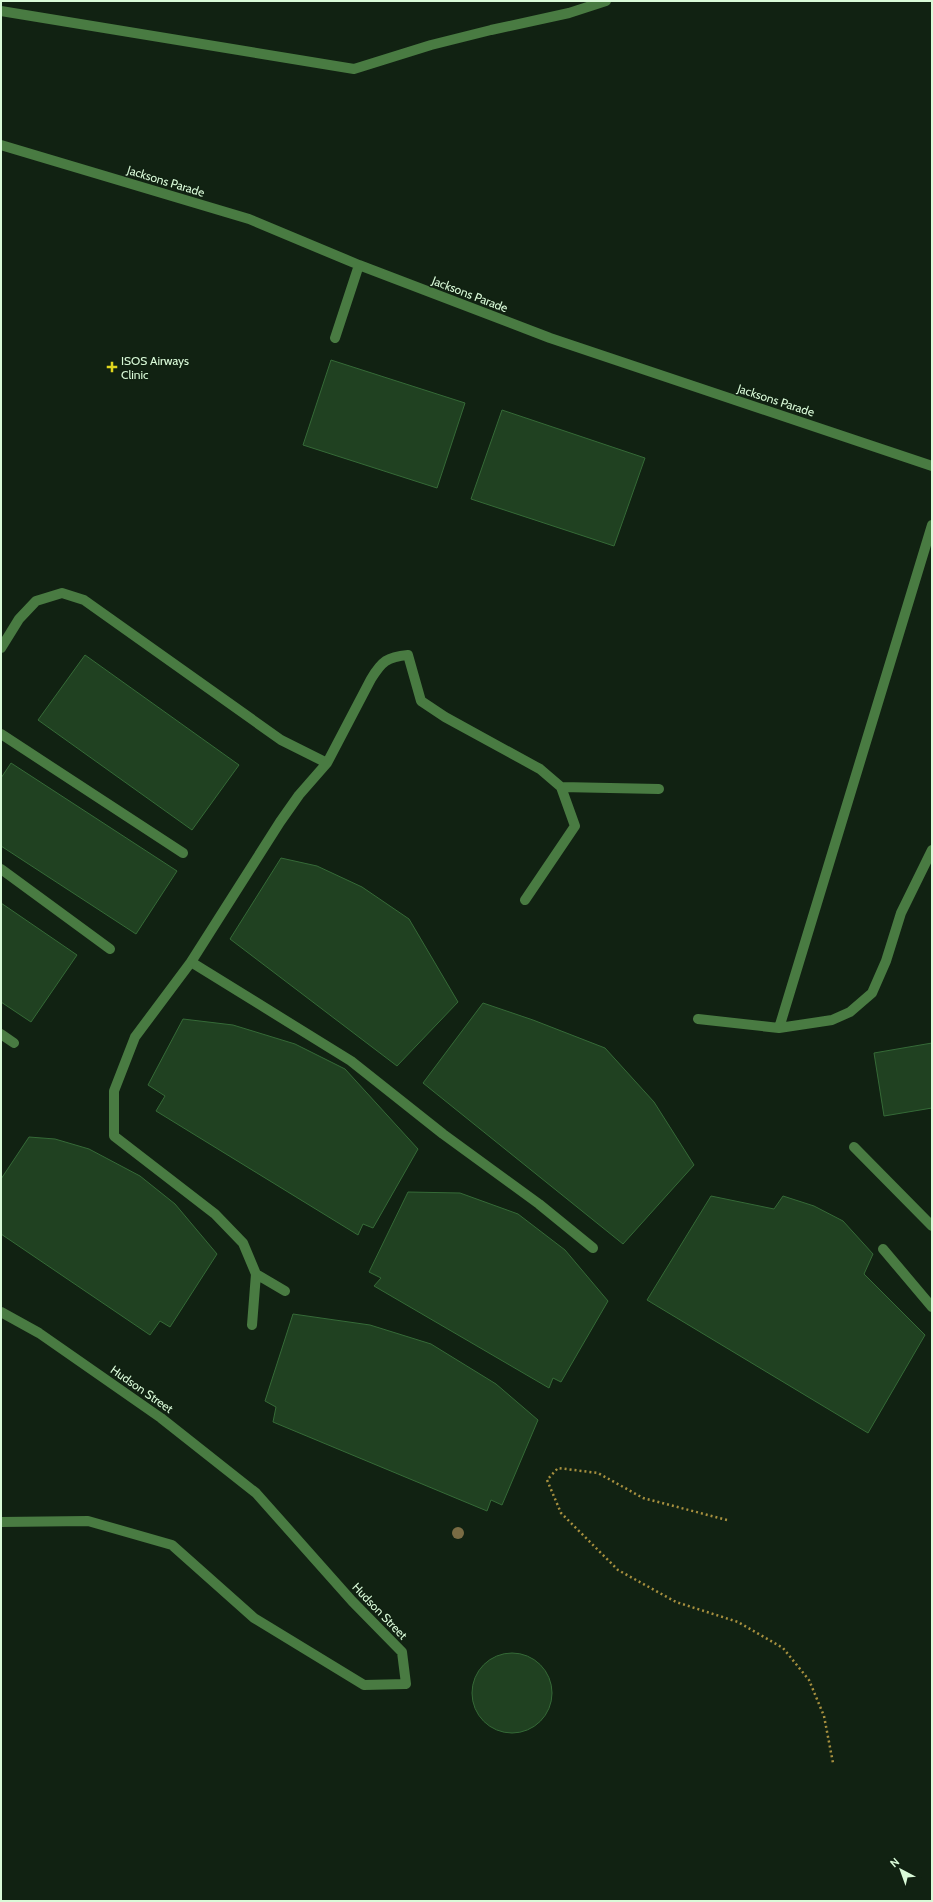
<svg xmlns="http://www.w3.org/2000/svg" width="933" height="1902" viewBox="0 0 933 1902" font-family="Cabin,sans-serif">
	<style>
		.building { fill: #204121; stroke: #356a37 }
		.lines { fill: none; stroke-linecap: round; stroke-linejoin: round }
		.path { stroke: #a7903f; stroke-width: 2.5; stroke-dasharray: 2 3; stroke-linecap: butt }
		.minor { stroke: #497b42; stroke-width: 10 }
		.tree { fill: #7a6c44 }
		.poi-dot { fill: #dfd51e; stroke: #112212; stroke-width: 1.5 }
		.labels { text-anchor: middle; dominant-baseline: central; stroke-width: 3; stroke-linejoin: round; paint-order: stroke }
		.street-label { font-size: 12px; fill: #d9fad8; stroke: #112212 }
		.poi-label { font-size: 12px; fill: #d9fad8; stroke: #112212; text-anchor: start }
	</style>
	<rect width="100%" height="100%" fill="#112212"/>
	<path class="building" d="M 331,360 L 465,403 L 437,488 L 303,445 Z
		M 502,410 L 645,458 L 614,546 L 471,499 Z
		M 85,655 L 239,765 L 192,830 L 38,720 Z
		M 11,763 L 177,871 L 136,934 L 1,846 L 1,778 Z
		M 281,858 L 317,866 L 362,887 L 409,919 L 458,1002 L 397,1066 L 230,939 Z
		M 1,903 L 77,955 L 31,1022 L 1,1002 Z
		M 483,1003 L 533,1020 L 605,1048 L 654,1102 L 694,1165 L 623,1244 L 423,1083 Z
		M 183,1019 L 233,1025 L 295,1044 L 345,1069 L 418,1149 L 373,1228 L 363,1224 L 358,1235 L 156,1111 L 165,1096 L 148,1085 Z
		M 932,1043 L 932,1108 L 884,1116 L 874,1053 Z
		M 29,1137 L 55,1139 L 89,1149 L 140,1176 L 175,1204 L 217,1254 L 170,1327 L 160,1321 L 150,1335 L 1,1234 L 1,1179 Z
		M 408,1192 L 460,1193 L 518,1214 L 565,1250 L 608,1301 L 561,1382 L 553,1378 L 549,1388 L 374,1286 L 381,1278 L 369,1272 Z
		M 711,1196 L 774,1209 L 783,1196 L 814,1206 L 843,1221 L 873,1254 L 864,1274 L 925,1335 L 868,1433 L 647,1300 Z
		M 293,1314 L 370,1325 L 431,1344 L 496,1384 L 538,1420 L 502,1505 L 491,1500 L 487,1511 L 273,1422 L 276,1407 L 265,1401 Z
		M472 1693a40 40 0 1 1 80 0a40 40 0 1 1-80 0Z"/>
	<g class="lines">
		<path class="path" d="M 727,1520 L 643,1498 L 598,1473 L 558,1468 L 547,1480 L 561,1513 L 618,1570 L 676,1602 L 738,1622 L 783,1648 L 809,1680 L 824,1716 L 833,1763"/>
		<path class="minor" d="M 1,11 L 354,69 L 431,45 L 491,30 L 569,13 L 606,1
			M 1,145 L 249,219 L 359,265 L 550,338 L 932,466
			M 335,338 L 359,265
			M 1,648 L 19,619 L 36,601 L 62,593 L 84,600 L 281,740 L 327,763
			M 1,734 L 183,853
			M 1,869 L 110,949
			M 525,900 L 575,826 L 561,787
			M 191,962 L 135,1037 L 114,1091 L 114,1136 L 215,1214 L 243,1243 L 256,1274 L 285,1291
			M 698,1019 L 779,1028 L 932,525
			M 779,1028 L 832,1020 L 850,1012 L 872,993 L 886,961 L 901,913 L 932,850
			M 1,1034 L 14,1043
			M 854,1147 L 932,1226
			M 593,1248 L 539,1204 L 443,1134 L 351,1061 L 191,962 L 280,822 L 299,795 L 327,763 L 371,679 C 382,661 387,657 408,655 L 421,701 L 445,717 L 540,769 L 561,787 L 659,789
			M 883,1249 L 932,1307
			M 1,1312 L 39,1333 L 161,1418 L 256,1493 L 352,1601 L 402,1652 L 406,1684 L 364,1685 L 254,1618 L 172,1545 L 88,1521 L 1,1522
			M 252,1325 L 256,1274"/>
	</g>
	<circle class="tree" cx="458" cy="1533" r="6"/>
	<path class="poi-dot" d="M110 361h4v4h4v4h-4v4h-4v-4h-4v-4h4z"/>
	<g class="labels">
		<g class="street-label">
			<text transform="translate(166 181) rotate(17)">Jacksons Parade</text>
			<text transform="translate(470 294) rotate(21)">Jacksons Parade</text>
			<text transform="translate(776 400) rotate(18)">Jacksons Parade</text>
			<text transform="translate(142 1389) rotate(35)">Hudson Street</text>
			<text transform="translate(380 1611) rotate(46)">Hudson Street</text>
		</g>
		<g class="poi-label">
			<text x="121" y="360">ISOS Airways<tspan x="121" dy="14">Clinic</tspan></text>
		</g>
	</g>
	<rect width="933" height="1902" fill="none" stroke="#d9fad8" stroke-width="4"/>
	<g transform="translate(901 1870) rotate(319)" stroke="#112212" stroke-width="3" paint-order="stroke">
	<path d="M0-3L7 15L0 10L-7 15Z" fill="#d9fad8"/>
	<text y="-6" font-size="11" font-weight="bold" text-anchor="middle" fill="#d9fad8">N</text>
	</g>
</svg>
